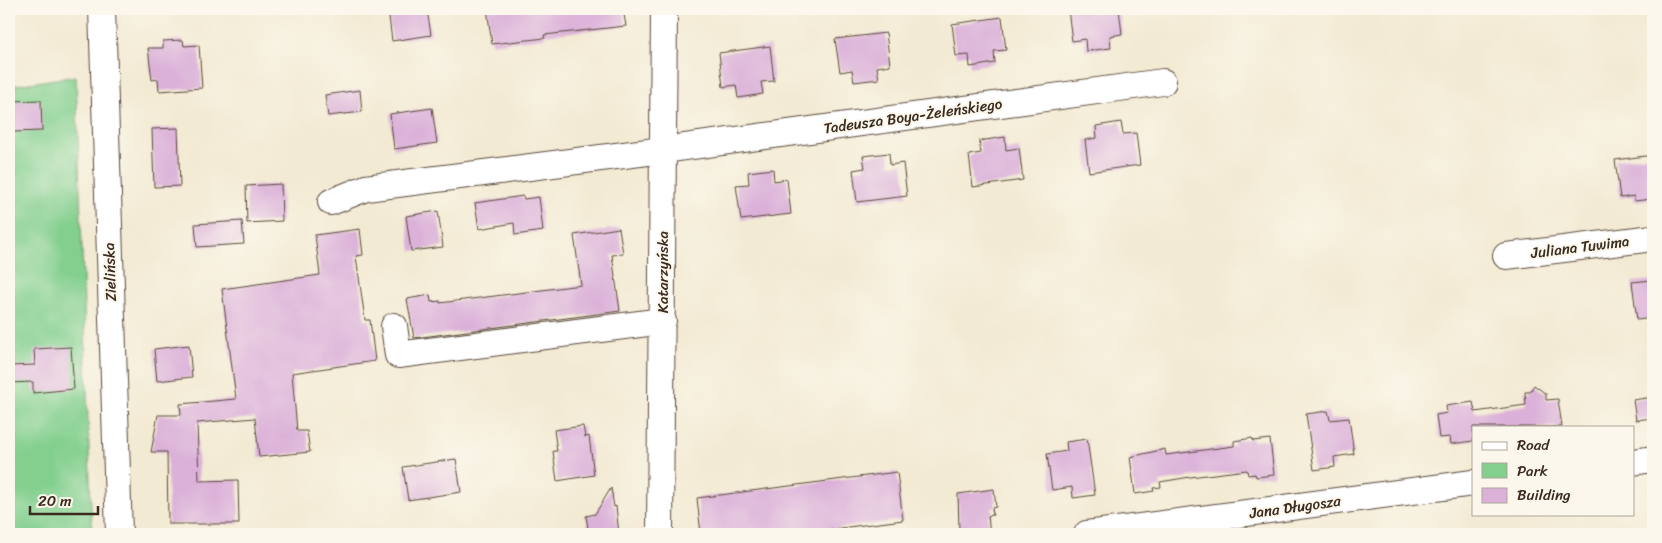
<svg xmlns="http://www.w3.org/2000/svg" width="1662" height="543" viewBox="0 0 1662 543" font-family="Sriracha,sans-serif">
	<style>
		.green { fill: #82cf8e; stroke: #5e7c56 }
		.building { fill: #dbb1d9 }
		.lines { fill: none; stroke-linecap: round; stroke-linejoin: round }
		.minor-casing { stroke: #574739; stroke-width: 28 }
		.minor { stroke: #fff; stroke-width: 26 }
		.labels { text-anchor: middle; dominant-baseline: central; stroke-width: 4; stroke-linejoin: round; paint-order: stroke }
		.street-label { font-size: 15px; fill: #3b2a1e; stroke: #fbf7ec }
	</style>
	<rect width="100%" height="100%" fill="#fbf7ec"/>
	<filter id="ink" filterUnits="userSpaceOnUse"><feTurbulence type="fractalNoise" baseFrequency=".02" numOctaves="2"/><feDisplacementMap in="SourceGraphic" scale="10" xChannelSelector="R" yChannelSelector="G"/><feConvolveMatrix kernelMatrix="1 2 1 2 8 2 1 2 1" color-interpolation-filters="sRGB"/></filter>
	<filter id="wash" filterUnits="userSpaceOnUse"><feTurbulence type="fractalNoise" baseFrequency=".0096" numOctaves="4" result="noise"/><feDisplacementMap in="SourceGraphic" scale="20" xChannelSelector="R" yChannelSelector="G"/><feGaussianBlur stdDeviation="1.12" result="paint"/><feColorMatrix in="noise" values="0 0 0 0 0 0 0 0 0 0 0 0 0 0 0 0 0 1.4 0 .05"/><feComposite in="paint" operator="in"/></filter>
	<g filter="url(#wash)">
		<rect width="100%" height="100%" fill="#f3ead3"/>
		<path class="green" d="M 76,76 L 92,534 L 9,534 L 9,86 Z"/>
		<g id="blocks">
			<path class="building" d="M 388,9 L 427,9 L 431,35 L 392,41 Z
				M 487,9 L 623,9 L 626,26 L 544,35 L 545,38 L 492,44 Z
				M 1068,9 L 1119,9 L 1122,34 L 1110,36 L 1111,48 L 1086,51 L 1085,39 L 1072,41 Z
				M 1002,17 L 1006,50 L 994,51 L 995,63 L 970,67 L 969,55 L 956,56 L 952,24 Z
				M 886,33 L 890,65 L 877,67 L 879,79 L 854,82 L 852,70 L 840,72 L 835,39 Z
				M 183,40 L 184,46 L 199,45 L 202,88 L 159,91 L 158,79 L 152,80 L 148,48 L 163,48 L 163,41 Z
				M 770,46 L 774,81 L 761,82 L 763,94 L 738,98 L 736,85 L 723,87 L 719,53 Z
				M 360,90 L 362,112 L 328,116 L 325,95 Z
				M 41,100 L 42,131 L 12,132 L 12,101 Z
				M 432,108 L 437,143 L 394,149 L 390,114 Z
				M 1121,122 L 1123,134 L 1136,133 L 1140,165 L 1089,172 L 1085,140 L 1097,138 L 1096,126 Z
				M 178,128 L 180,186 L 154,187 L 152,129 Z
				M 1005,137 L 1006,150 L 1019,148 L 1023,180 L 973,187 L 969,155 L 981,153 L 979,141 Z
				M 889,153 L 890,165 L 903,163 L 907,196 L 857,202 L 853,170 L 865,168 L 863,156 Z
				M 1653,155 L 1653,199 L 1634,201 L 1634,196 L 1620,198 L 1615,160 Z
				M 773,169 L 774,181 L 787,179 L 791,214 L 741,220 L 736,185 L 749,184 L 748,172 Z
				M 281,184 L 282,221 L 247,223 L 246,186 Z
				M 523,196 L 524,199 L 539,197 L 543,231 L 515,235 L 514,223 L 479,229 L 475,203 Z
				M 438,211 L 443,247 L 411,251 L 406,216 Z
				M 242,221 L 244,244 L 197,247 L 195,224 Z
				M 619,228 L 623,254 L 612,255 L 620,311 L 414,338 L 407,299 L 430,295 L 431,302 L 440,301 L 440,303 L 581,285 L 574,235 Z
				M 360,229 L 363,255 L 356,256 L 365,320 L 370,320 L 375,361 L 292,373 L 297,431 L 307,431 L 310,452 L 259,457 L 255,418 L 197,423 L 199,481 L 238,480 L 239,524 L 168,524 L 167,452 L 151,452 L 158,415 L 181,415 L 180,404 L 236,399 L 222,289 L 320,275 L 315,235 Z
				M 1653,280 L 1653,318 L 1637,320 L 1632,282 Z
				M 189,345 L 192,377 L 157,381 L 154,349 Z
				M 71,347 L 74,389 L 33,393 L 33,382 L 9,383 L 9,366 L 35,365 L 34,349 Z
				M 1534,385 L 1546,394 L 1546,400 L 1558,399 L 1562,427 L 1473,427 L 1473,441 L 1451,444 L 1450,437 L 1439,438 L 1436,415 L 1447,413 L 1446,406 L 1473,402 L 1475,412 L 1526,405 L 1525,392 L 1530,392 Z
				M 1653,397 L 1653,418 L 1636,420 L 1633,400 Z
				M 1328,411 L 1330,420 L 1349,418 L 1354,454 L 1334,457 L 1335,467 L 1314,470 L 1306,414 Z
				M 583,426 L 585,437 L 589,436 L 594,475 L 557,481 L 553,451 L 557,451 L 554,430 Z
				M 1252,438 L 1253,441 L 1270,439 L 1274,475 L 1256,477 L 1255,474 L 1248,475 L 1247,470 L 1190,477 L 1160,482 L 1161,487 L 1153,488 L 1154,491 L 1135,494 L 1130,457 L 1165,449 L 1166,455 L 1234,446 L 1234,441 Z
				M 1087,439 L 1095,495 L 1073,498 L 1072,487 L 1052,490 L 1047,454 L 1067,451 L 1066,442 Z
				M 456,459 L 461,492 L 408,500 L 403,467 Z
				M 897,472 L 903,520 L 793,534 L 739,534 L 738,531 L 701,534 L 697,498 Z
				M 611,488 L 614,507 L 616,506 L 619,534 L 589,534 L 586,516 L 595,514 Z
				M 994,489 L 996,507 L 992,508 L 993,515 L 988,516 L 990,534 L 965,534 L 964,529 L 959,529 L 958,494 Z"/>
		</g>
	</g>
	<g filter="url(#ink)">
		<use href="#blocks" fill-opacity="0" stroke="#574739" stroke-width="1"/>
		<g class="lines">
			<defs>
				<path id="minor" d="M 102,9 L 119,534
					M 331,202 L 366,188 L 663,150 L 1163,82
					M 1506,256 L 1653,238
					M 394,326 L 398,355 L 663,321
					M 1633,462 L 1653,459
					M 660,534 L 664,9
					M 1087,534 L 1473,483"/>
			</defs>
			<use href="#minor" class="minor-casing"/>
			<use href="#minor" class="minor"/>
		</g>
	</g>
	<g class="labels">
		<g class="street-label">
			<text transform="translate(913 116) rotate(-8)">Tadeusza Boya-Żeleńskiego</text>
			<text transform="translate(1580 247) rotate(-7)">Juliana Tuwima</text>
			<text transform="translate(110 272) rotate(-92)">Zielińska</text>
			<text transform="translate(663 272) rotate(-90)">Katarzyńska</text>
			<text transform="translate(1295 507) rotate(-8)">Jana Długosza</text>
		</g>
	</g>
	<rect width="1662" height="543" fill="none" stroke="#fbf7ec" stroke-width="30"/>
	<rect x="1472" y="426" width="162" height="90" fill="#fbf7ec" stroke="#aea59a"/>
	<rect x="1482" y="442" width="25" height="8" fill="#ffffff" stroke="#aea59a"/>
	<text x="1517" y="450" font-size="15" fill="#3b2a1e">Road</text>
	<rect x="1482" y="463" width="25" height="15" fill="#82cf8e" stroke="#aea59a"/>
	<text x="1517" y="476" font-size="15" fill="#3b2a1e">Park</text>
	<rect x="1482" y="488" width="25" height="15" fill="#dbb1d9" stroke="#aea59a"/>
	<text x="1517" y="500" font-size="15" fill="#3b2a1e">Building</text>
	<path d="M30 506v8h68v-8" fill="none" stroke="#3b2a1e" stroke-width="2.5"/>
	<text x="38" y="506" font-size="15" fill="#3b2a1e" stroke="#fbf7ec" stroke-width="4" paint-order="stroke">20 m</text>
</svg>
